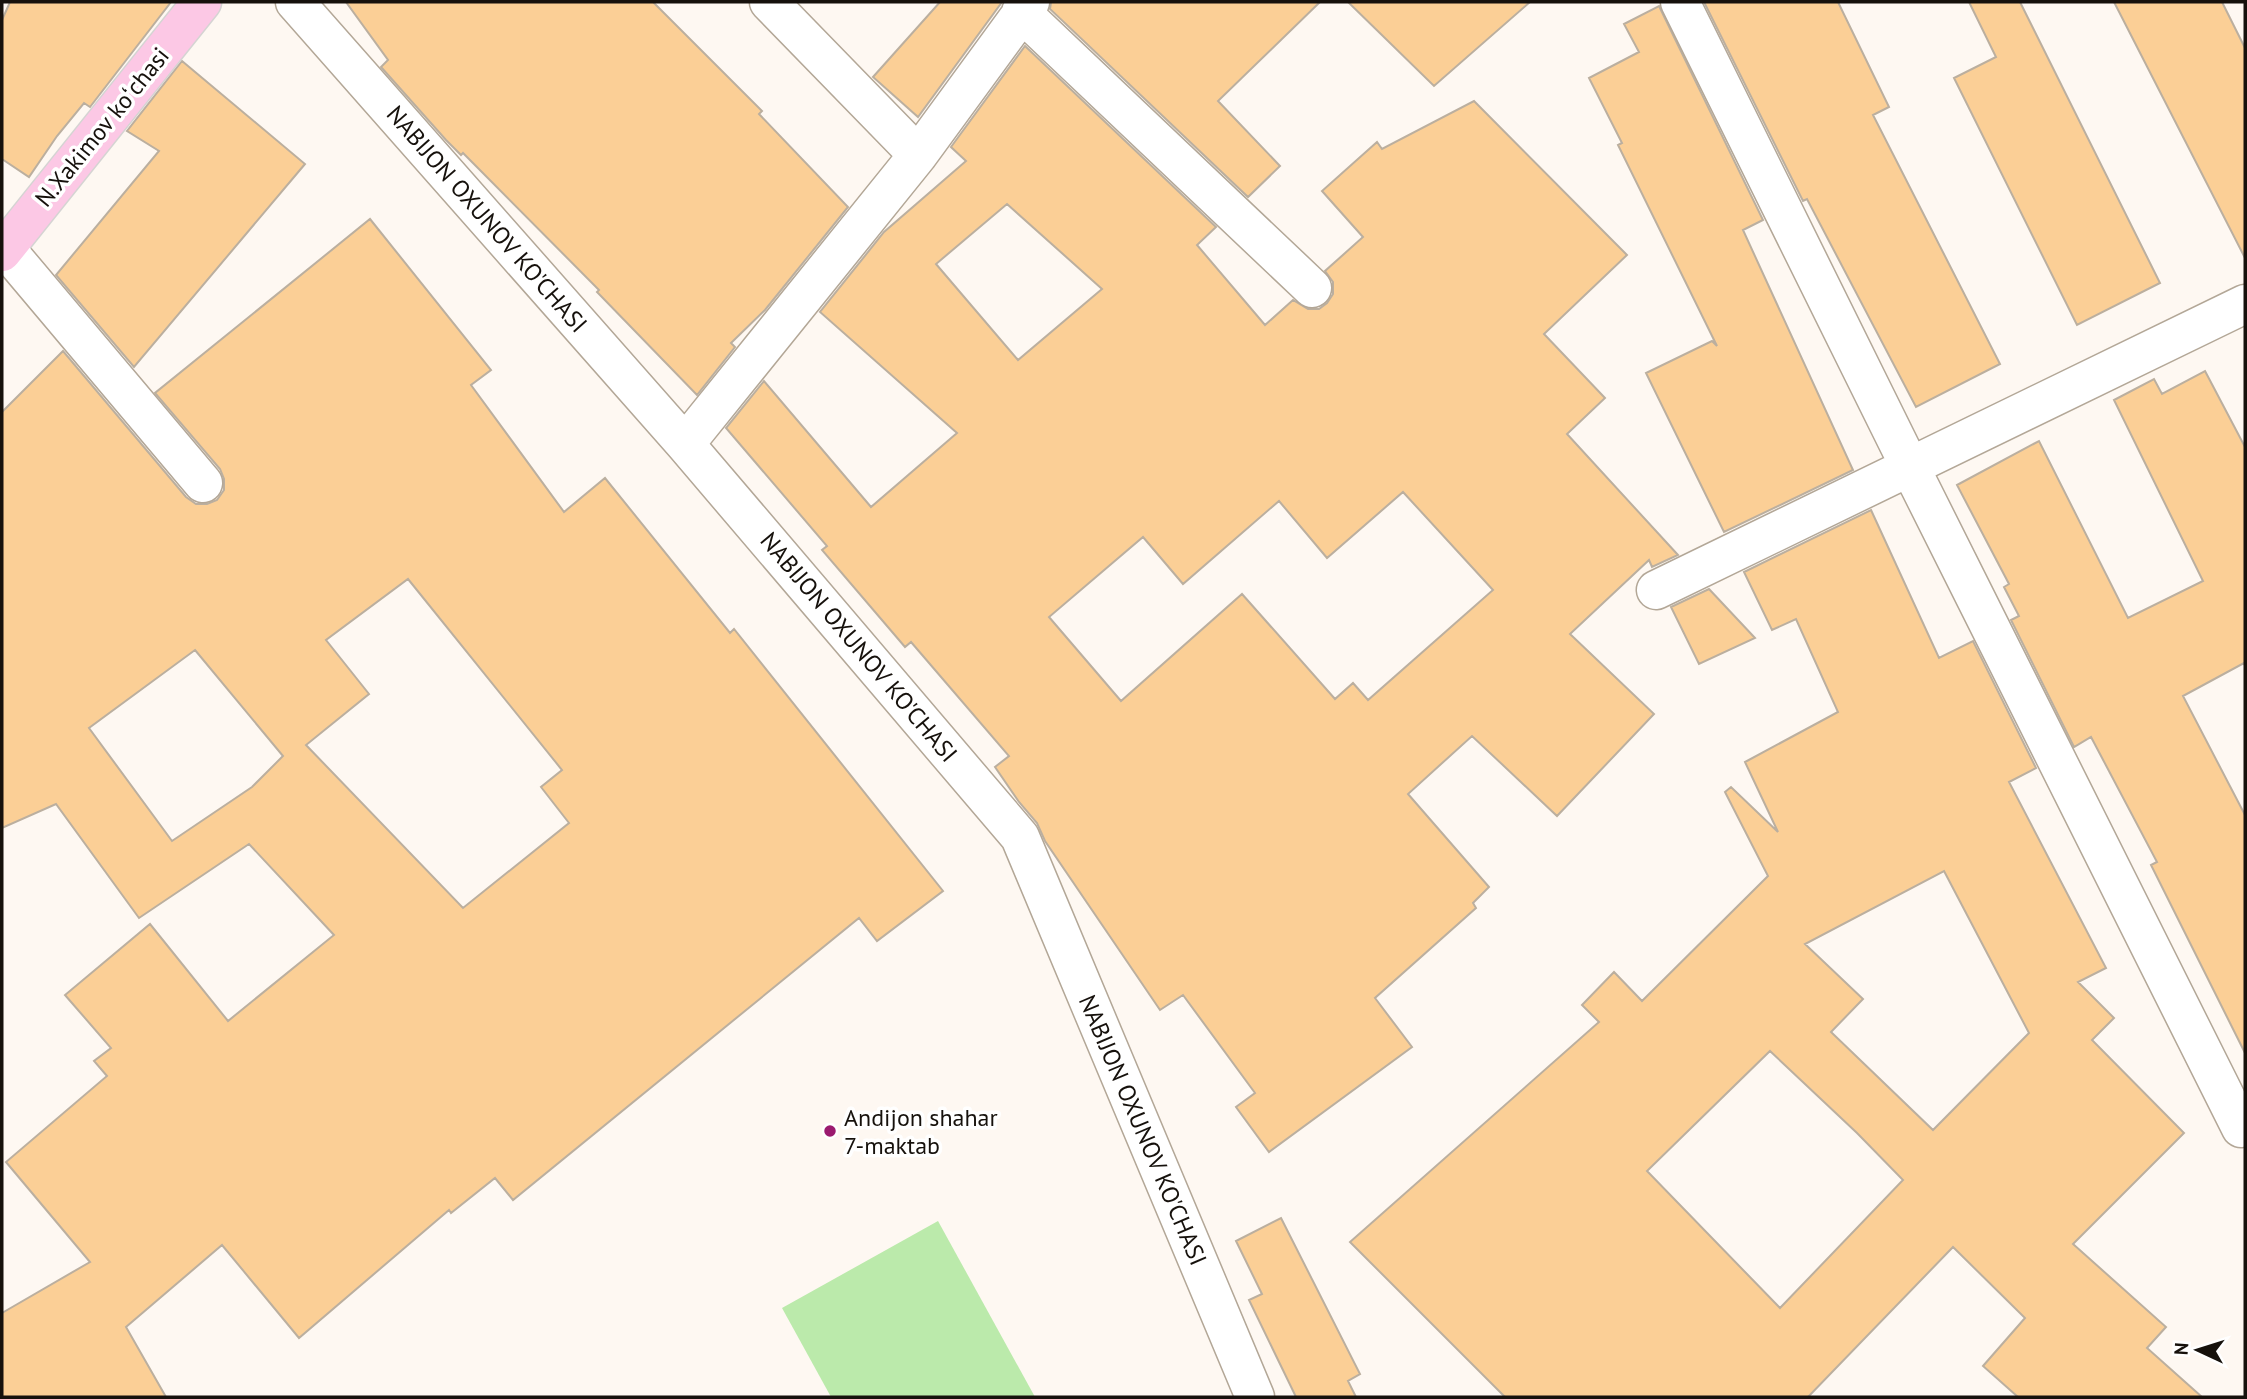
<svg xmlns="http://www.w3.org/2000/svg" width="2247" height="1399" viewBox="0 0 2247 1399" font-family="'PT Sans',sans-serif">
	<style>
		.green { fill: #bbeaab }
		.building { fill: #fbcf96; stroke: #bbaf9f; stroke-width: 2; fill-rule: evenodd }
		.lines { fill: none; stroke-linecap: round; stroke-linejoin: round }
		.minor-casing { stroke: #b3a797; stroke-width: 41 }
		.major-casing { stroke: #d5d4d3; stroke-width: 41 }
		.minor { stroke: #fff; stroke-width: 38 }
		.major { stroke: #fcc8e5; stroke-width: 38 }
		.poi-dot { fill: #9b1a6f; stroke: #fff; stroke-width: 2.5 }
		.labels { text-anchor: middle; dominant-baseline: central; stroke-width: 7; stroke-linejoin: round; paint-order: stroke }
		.street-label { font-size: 24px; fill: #16110c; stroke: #fff }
		.poi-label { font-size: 24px; fill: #16110c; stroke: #fff; text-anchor: start }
	</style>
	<rect width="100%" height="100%" fill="#fef8f2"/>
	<path class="green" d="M 938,1221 L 1035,1397 L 831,1397 L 782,1308 Z"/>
	<path class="building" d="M 10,2 L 171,2 L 90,107 L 84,103 L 57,136 L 29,177 L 2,159 L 2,20 Z
		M 346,2 L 653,2 L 762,111 L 759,114 L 848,207 L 765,310 L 731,343 L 735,347 L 697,395 L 597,292 L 599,290 L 463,153 L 461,155 L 446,140 L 381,67 L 388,60 Z
		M 940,2 L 1002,2 L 918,117 L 873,77 Z
		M 1051,2 L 1320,2 L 1218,101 L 1280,166 L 1248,197 L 1050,9 Z
		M 1348,2 L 1530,2 L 1434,86 Z
		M 1704,2 L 1838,2 L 1889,107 L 1873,115 L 2000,364 L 1916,407 L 1807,199 L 1803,201 Z
		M 1969,2 L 2020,2 L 2160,283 L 2077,325 L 1954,78 L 1996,57 Z
		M 2114,2 L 2222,2 L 2245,48 L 2245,258 Z
		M 1659,6 L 1763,220 L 1743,230 L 1853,470 L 1724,532 L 1646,373 L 1712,341 L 1717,346 L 1618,145 L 1622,143 L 1589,78 L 1639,52 L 1624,24 Z
		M 1025,46 L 1216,227 L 1197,245 L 1265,325 L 1293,300 L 1308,309 L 1319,309 L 1327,303 L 1333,294 L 1333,282 L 1325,271 L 1363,237 L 1322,191 L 1377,142 L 1382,149 L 1474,101 L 1627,255 L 1544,334 L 1605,398 L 1567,434 L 1678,555 L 1652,567 L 1649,560 L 1570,634 L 1654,714 L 1557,816 L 1472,736 L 1408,794 L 1489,887 L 1473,903 L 1476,908 L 1375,998 L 1412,1047 L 1269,1152 L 1236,1107 L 1255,1093 L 1183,995 L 1160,1010 L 1045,841 L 1037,823 L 1019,802 L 995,767 L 1009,756 L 911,642 L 905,647 L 822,550 L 827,546 L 726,428 L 764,381 L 871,507 L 957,433 L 820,312 L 884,232 L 966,161 L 951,147 ZM 1007,204 L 1102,289 L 1018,360 L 936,264 ZM 1403,492 L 1493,590 L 1368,700 L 1353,683 L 1335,699 L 1242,594 L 1121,701 L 1049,617 L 1143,537 L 1183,584 L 1279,501 L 1327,558 Z
		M 182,61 L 305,164 L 134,367 L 56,275 L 159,151 L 127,131 Z
		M 370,219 L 491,370 L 471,385 L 564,512 L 605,478 L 730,633 L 734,629 L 943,891 L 877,941 L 859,918 L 513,1200 L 495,1178 L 451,1213 L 449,1210 L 299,1338 L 222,1245 L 126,1327 L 166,1397 L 2,1397 L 2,1313 L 90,1262 L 6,1162 L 107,1076 L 94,1061 L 111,1048 L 65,995 L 150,924 L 228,1021 L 334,935 L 249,844 L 139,918 L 56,804 L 2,828 L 2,412 L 63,351 L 186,497 L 196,504 L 207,504 L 217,500 L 224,490 L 224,479 L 220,469 L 155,393 ZM 408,579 L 562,770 L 541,787 L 569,823 L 463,908 L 306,745 L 369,694 L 326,640 ZM 195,650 L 283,756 L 252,787 L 172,841 L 89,728 Z
		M 2205,371 L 2245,447 L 2245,666 L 2244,663 L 2183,696 L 2245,815 L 2245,1053 L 2151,865 L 2157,862 L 2091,737 L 2074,747 L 2011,620 L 2019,616 L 2004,587 L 2009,584 L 1957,485 L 2039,441 L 2128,618 L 2203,581 L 2114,400 L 2154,379 L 2162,394 Z
		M 1871,510 L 1939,658 L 1973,641 L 2036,768 L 2009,782 L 2106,968 L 2078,982 L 2114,1018 L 2092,1040 L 2184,1133 L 2073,1244 L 2166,1327 L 2147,1348 L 2202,1397 L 2018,1397 L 1983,1366 L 2025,1318 L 1953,1247 L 1808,1397 L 1505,1397 L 1350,1242 L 1599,1022 L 1582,1005 L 1614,972 L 1642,1001 L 1768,876 L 1725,792 L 1731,787 L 1778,832 L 1745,762 L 1838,712 L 1796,619 L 1772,630 L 1744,572 ZM 1944,871 L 2029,1033 L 1933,1130 L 1831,1032 L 1863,999 L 1805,944 ZM 1770,1051 L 1857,1133 L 1903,1180 L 1780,1308 L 1647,1171 Z
		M 1709,589 L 1755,638 L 1699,664 L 1671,607 Z
		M 1281,1218 L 1360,1374 L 1348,1381 L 1356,1397 L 1296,1397 L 1249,1300 L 1262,1294 L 1236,1241 Z"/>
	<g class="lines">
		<defs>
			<path id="minor" d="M 295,2 L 685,444 L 1020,837 L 1255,1397
				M 769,2 L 918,155
				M 1680,2 L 1910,467 L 2241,1128
				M 1021,12 L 1312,288
				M 5,248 L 203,483
				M 685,444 L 918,155 L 1030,2
				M 1656,590 L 2245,304"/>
			<path id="major" d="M 2,252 L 202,2"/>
		</defs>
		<use href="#minor" class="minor-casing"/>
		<use href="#major" class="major-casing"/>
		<use href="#minor" class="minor"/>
		<use href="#major" class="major"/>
	</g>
	<circle class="poi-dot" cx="830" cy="1131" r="7"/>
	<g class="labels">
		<g class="street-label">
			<text transform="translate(102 127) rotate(-51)">N.Xakimov koʻchasi</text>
			<text transform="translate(487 219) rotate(49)">NABIJON OXUNOV KO'CHASI</text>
			<text transform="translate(859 647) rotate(50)">NABIJON OXUNOV KO'CHASI</text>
			<text transform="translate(1143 1130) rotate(67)">NABIJON OXUNOV KO'CHASI</text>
		</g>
		<g class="poi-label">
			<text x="844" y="1117">Andijon shahar<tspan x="844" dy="28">7-maktab</tspan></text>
		</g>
	</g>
	<rect width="2247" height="1399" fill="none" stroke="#16110c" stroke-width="7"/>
	<g transform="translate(2198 1350) rotate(274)" stroke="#ffffff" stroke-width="5" paint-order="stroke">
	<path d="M0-5L12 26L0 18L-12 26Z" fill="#16110c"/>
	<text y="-10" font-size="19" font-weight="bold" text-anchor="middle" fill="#16110c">N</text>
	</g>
</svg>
